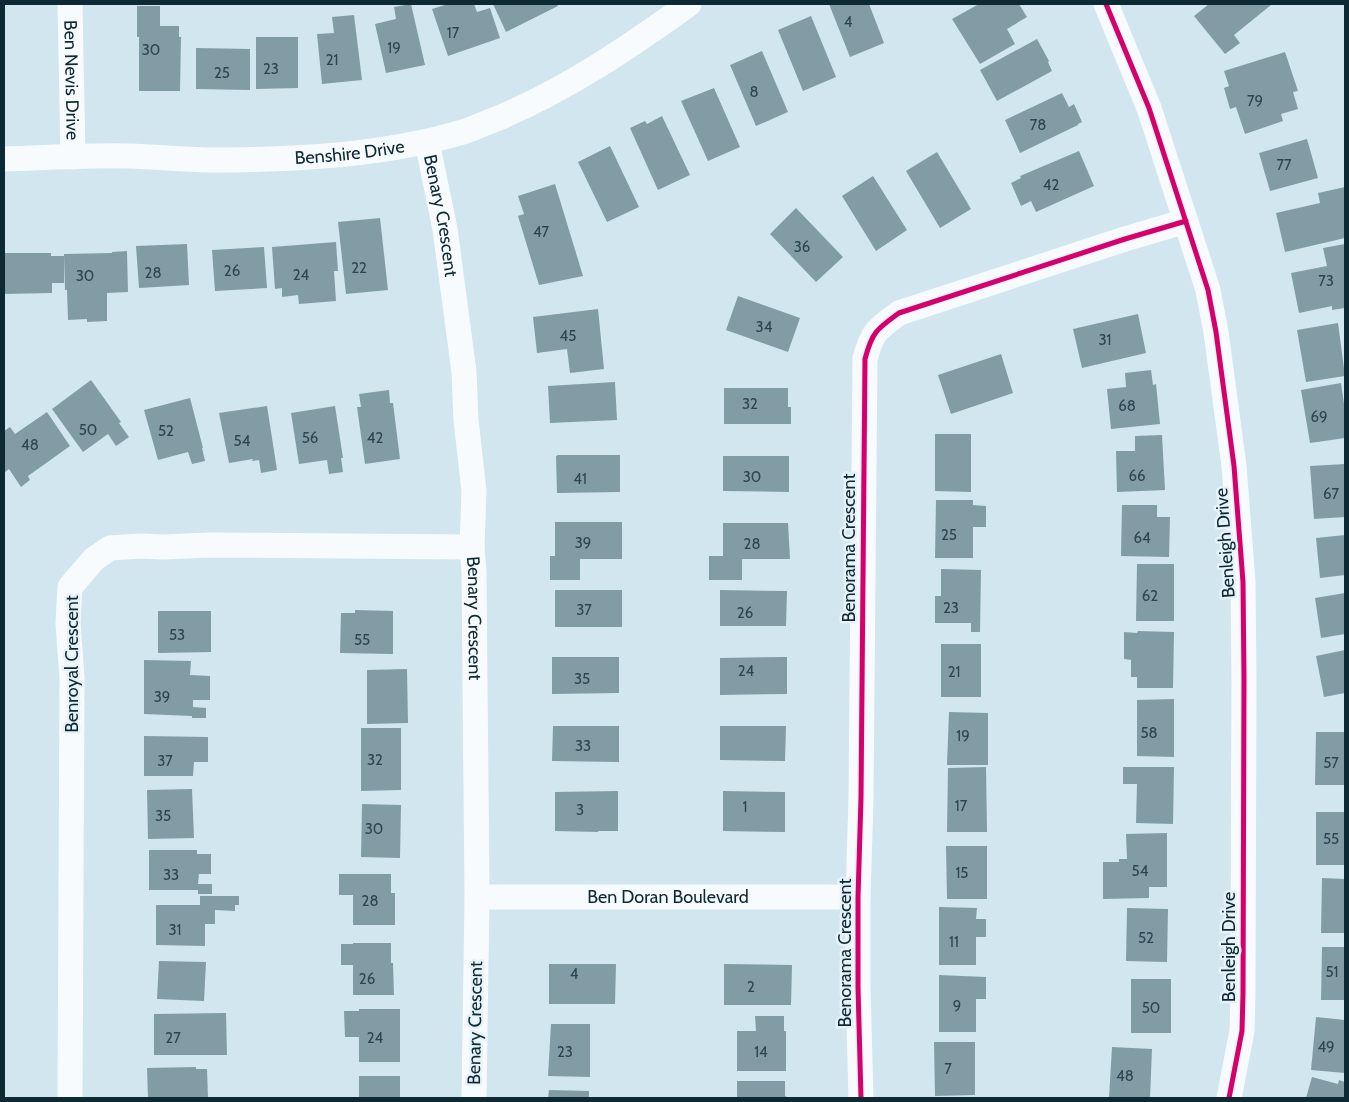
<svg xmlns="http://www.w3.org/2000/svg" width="1349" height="1102" viewBox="0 0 1349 1102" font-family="Cabin,sans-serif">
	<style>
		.building { fill: #829ca6 }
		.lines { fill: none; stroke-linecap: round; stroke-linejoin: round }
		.street { stroke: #f8fbfd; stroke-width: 25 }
		.cycleway-casing { stroke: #e7f3f9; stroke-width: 8 }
		.cycleway { stroke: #d6006c; stroke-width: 5 }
		.labels { text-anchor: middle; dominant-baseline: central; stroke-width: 5; stroke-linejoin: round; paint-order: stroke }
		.number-label { font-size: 15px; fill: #2a4650 }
		.street-label { font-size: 18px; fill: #0d2934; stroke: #e7f3f9 }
	</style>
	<rect width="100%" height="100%" fill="#d1e6ef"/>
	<path class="building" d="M 411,4 L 425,65 L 386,73 L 375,24 L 396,19 L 394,7 Z
		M 448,4 L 474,4 L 477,12 L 490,8 L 500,38 L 448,56 L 432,9 Z
		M 493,4 L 557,4 L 558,6 L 506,32 Z
		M 829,4 L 869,4 L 884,43 L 850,57 Z
		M 979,4 L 1019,4 L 1027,17 L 1007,29 L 1015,44 L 980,64 L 952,19 Z
		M 1209,4 L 1270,4 L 1271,5 L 1234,35 L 1240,43 L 1225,54 L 1194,16 Z
		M 137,6 L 160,6 L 160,26 L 179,26 L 179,37 L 181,37 L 180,91 L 139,91 L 139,37 L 137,37 Z
		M 354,15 L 362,80 L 322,84 L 317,34 L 334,33 L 332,17 Z
		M 811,16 L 836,77 L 803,91 L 778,30 Z
		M 256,37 L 298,37 L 298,88 L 256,89 Z
		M 1037,39 L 1049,61 L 1048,62 L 1052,71 L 997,101 L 980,70 Z
		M 196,48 L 250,49 L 250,90 L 196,89 Z
		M 762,51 L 788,112 L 756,126 L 730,65 Z
		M 1285,52 L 1298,91 L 1293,92 L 1298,109 L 1281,114 L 1283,121 L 1245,134 L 1236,107 L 1230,109 L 1224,88 L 1229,86 L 1224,71 Z
		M 714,88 L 740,147 L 708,161 L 681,101 Z
		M 1062,93 L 1069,107 L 1074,104 L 1082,122 L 1078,124 L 1078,125 L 1020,153 L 1005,120 Z
		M 662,116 L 690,175 L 658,190 L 630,128 L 645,121 L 647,124 Z
		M 1307,139 L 1318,178 L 1270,191 L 1259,153 Z
		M 610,146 L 639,207 L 607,222 L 578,162 Z
		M 1079,151 L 1094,186 L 1036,212 L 1031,201 L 1021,206 L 1011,183 L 1021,178 L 1020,176 Z
		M 937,152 L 971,209 L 940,228 L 906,171 Z
		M 873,176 L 907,230 L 876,251 L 842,196 Z
		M 555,184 L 583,276 L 539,285 L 518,216 L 524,214 L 518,196 Z
		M 1345,187 L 1345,238 L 1285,252 L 1276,213 L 1320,203 L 1318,193 Z
		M 796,208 L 843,257 L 816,282 L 770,234 Z
		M 380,218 L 388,290 L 346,294 L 338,222 Z
		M 336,242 L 338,271 L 334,271 L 336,301 L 299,304 L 298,295 L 282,297 L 282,288 L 275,289 L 272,247 Z
		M 187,244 L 189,285 L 139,288 L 136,246 Z
		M 1345,244 L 1345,308 L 1332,310 L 1332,306 L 1299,313 L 1291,273 L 1327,266 L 1323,248 Z
		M 264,247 L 267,288 L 215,291 L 212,250 Z
		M 127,251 L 128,292 L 107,293 L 107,321 L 87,322 L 87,319 L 68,320 L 67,290 L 65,290 L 64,254 L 112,253 L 112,252 Z
		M 4,253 L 51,253 L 51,256 L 64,256 L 64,283 L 52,283 L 52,293 L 4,294 Z
		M 738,296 L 800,318 L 788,352 L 726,330 Z
		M 598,309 L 604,369 L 570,373 L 567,349 L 537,353 L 533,317 Z
		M 1138,314 L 1146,353 L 1082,368 L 1073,329 Z
		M 1338,323 L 1345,376 L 1306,382 L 1297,330 Z
		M 1001,354 L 1013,393 L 951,414 L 938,375 Z
		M 1151,370 L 1153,385 L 1156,384 L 1160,424 L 1111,429 L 1107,389 L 1126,387 L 1125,373 Z
		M 91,380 L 121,422 L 119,423 L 129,437 L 116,446 L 108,434 L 83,452 L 52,409 Z
		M 615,382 L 617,420 L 550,423 L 548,386 Z
		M 1341,383 L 1345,411 L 1345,438 L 1310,443 L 1301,390 Z
		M 724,388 L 788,388 L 788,407 L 791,407 L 791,424 L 724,424 Z
		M 389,390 L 390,403 L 393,403 L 400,459 L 365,464 L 357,407 L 361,407 L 359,394 Z
		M 190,398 L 203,448 L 202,448 L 205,461 L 192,464 L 188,452 L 158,460 L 144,410 Z
		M 267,406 L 277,470 L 261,473 L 259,460 L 252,461 L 253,459 L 229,463 L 219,413 Z
		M 335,406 L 343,458 L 341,458 L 343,472 L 329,474 L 327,460 L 299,464 L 291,413 Z
		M 47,412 L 70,446 L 28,476 L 30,480 L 21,487 L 9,469 L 5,472 L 4,471 L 4,431 L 10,427 L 15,434 Z
		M 935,434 L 971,434 L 971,492 L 935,491 Z
		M 1162,435 L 1165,490 L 1117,492 L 1116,451 L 1135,451 L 1135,436 Z
		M 558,455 L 620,455 L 620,492 L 557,493 L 556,456 Z
		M 723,456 L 789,456 L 789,492 L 723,491 Z
		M 1345,464 L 1345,517 L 1314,519 L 1310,466 Z
		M 936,500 L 973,500 L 973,505 L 986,506 L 986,527 L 973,527 L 973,558 L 935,558 Z
		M 1122,505 L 1157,505 L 1157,517 L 1170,517 L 1169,557 L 1121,556 Z
		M 555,522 L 622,522 L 622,559 L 580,559 L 580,580 L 550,580 L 550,556 L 555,556 Z
		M 723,523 L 788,523 L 790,559 L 742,559 L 742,580 L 709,580 L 709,556 L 723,556 Z
		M 1345,535 L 1345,575 L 1320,578 L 1316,538 Z
		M 1137,564 L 1174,564 L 1174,621 L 1136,621 Z
		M 941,569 L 981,570 L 980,632 L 971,632 L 971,623 L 935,623 L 935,596 L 941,596 Z
		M 555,590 L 622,590 L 622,627 L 555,627 Z
		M 720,590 L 787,591 L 786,626 L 720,626 Z
		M 1345,593 L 1345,634 L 1321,638 L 1315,598 Z
		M 355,610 L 393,611 L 393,654 L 340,653 L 341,613 L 355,613 Z
		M 158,611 L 211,611 L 211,652 L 158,653 Z
		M 1138,631 L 1174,632 L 1173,688 L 1137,688 L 1137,677 L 1131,677 L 1131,660 L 1124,659 L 1124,632 L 1137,633 Z
		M 941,644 L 981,644 L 981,697 L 941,697 Z
		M 1345,650 L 1345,693 L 1324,697 L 1316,656 Z
		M 552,657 L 619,657 L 619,693 L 552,694 Z
		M 787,657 L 787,694 L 720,695 L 720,658 Z
		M 144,660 L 191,661 L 190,675 L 210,676 L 210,700 L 193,700 L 193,707 L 206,708 L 206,718 L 192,718 L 192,716 L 144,714 Z
		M 407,669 L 408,723 L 367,724 L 367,670 Z
		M 1174,699 L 1174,757 L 1137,756 L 1137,700 Z
		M 949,712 L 988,713 L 988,765 L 947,765 Z
		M 553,726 L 619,726 L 619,762 L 552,761 Z
		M 720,726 L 786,726 L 785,761 L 720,760 Z
		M 361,728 L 401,728 L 401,790 L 361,791 Z
		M 1316,732 L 1345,732 L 1345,785 L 1315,785 Z
		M 144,736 L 208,737 L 208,762 L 194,762 L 193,776 L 144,776 Z
		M 986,767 L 987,832 L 947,832 L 948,768 Z
		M 1123,767 L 1174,767 L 1173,824 L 1136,823 L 1137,784 L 1123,784 Z
		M 192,789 L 194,838 L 148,839 L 147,790 Z
		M 618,791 L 618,831 L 598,831 L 598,832 L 555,831 L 555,792 Z
		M 723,791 L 785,792 L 785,832 L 723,831 Z
		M 362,804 L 401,805 L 400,858 L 361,857 Z
		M 1316,812 L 1345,812 L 1345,865 L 1316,865 Z
		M 1167,833 L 1167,887 L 1149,887 L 1149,898 L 1103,899 L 1103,862 L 1119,862 L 1119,859 L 1127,859 L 1126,834 Z
		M 946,846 L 987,846 L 987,899 L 947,899 Z
		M 149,850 L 197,850 L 197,854 L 211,854 L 211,874 L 199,874 L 198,884 L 212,884 L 212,894 L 198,894 L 198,890 L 149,890 Z
		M 339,874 L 391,874 L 391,893 L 395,893 L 395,925 L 353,925 L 353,895 L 339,895 Z
		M 1322,878 L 1345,879 L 1345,933 L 1321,933 Z
		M 200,896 L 239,896 L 239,905 L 235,905 L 235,911 L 215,910 L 215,924 L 205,924 L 205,946 L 156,945 L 156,905 L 200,905 Z
		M 939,907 L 977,908 L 976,919 L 986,919 L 986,937 L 976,937 L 976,965 L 939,965 Z
		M 1127,908 L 1168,909 L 1167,962 L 1126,961 Z
		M 353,943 L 391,943 L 391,963 L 393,963 L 394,995 L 353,995 L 353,965 L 341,965 L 341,944 L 353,944 Z
		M 1322,947 L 1345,947 L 1345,1000 L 1321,1000 Z
		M 159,961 L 206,962 L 204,1001 L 157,999 Z
		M 549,964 L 616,964 L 615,1004 L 549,1004 Z
		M 724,964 L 792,965 L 791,1005 L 724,1005 Z
		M 939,975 L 986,977 L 986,999 L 976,999 L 976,1032 L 939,1032 Z
		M 1131,979 L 1171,979 L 1171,1033 L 1131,1033 Z
		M 359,1009 L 400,1009 L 400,1062 L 359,1062 L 359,1037 L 345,1037 L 344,1011 L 359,1011 Z
		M 226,1013 L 227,1055 L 154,1055 L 154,1014 Z
		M 755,1016 L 784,1016 L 784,1031 L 786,1031 L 786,1071 L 737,1071 L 737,1031 L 756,1031 Z
		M 1316,1017 L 1345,1020 L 1345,1073 L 1311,1070 Z
		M 551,1024 L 590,1024 L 590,1077 L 548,1076 Z
		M 934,1042 L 975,1042 L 975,1095 L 935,1096 Z
		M 1112,1047 L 1152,1049 L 1150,1098 L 1109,1098 Z
		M 196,1067 L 196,1069 L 207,1069 L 208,1098 L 148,1098 L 147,1068 Z
		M 359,1076 L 400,1076 L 400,1098 L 359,1098 Z
		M 1312,1077 L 1338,1084 L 1339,1080 L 1345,1082 L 1345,1098 L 1306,1098 Z
		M 737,1081 L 785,1081 L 785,1096 L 786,1096 L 786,1098 L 737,1098 Z
		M 549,1090 L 589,1091 L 589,1098 L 548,1098 Z"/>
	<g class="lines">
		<g class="street">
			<path id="s1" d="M 70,4 L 73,157"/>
			<path d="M 1106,4 L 1149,108 L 1208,290 L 1216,332 L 1234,466 L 1243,582 L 1244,679 L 1243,994 L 1242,1031 L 1229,1098"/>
			<path id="s2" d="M 427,142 L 445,229 L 464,372 L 466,420 L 474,491 L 472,547 L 474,572 L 477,897 L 474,1098"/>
			<path id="s3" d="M 4,159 C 45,158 87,155 129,156 C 155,157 181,159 208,160 C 293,160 384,156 466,131 C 478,127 490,121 501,117 C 569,88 629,47 689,4"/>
			<path id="s4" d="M 477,897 L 858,897"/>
			<path d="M 70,1098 L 72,678 L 68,623 L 70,587 L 94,559 L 110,548 L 141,546 L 163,547 L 210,545 L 472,547"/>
			<path d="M 861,1098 L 858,987 L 858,897 L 861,798 L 865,359 C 872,332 877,329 899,313 L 1125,239 L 1186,221"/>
		</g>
		<defs>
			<path id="cycleway" d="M 1106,4 L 1149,108 L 1208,290 L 1216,332 L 1234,466 L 1243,582 L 1244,679 L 1243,994 L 1242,1031 L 1229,1098
				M 861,1098 L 858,987 L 858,897 L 861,798 L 865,359 C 872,332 877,329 899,313 L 1125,239 L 1186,221"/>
		</defs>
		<use href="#cycleway" class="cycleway-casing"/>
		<use href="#cycleway" class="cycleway"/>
	</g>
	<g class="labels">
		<g class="number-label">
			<text x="848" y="22">4</text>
			<text x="453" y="33">17</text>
			<text x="394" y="48">19</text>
			<text x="151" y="50">30</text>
			<text x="332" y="60">21</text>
			<text x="271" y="69">23</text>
			<text x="222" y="73">25</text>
			<text x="754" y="92">8</text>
			<text x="1255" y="101">79</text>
			<text x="1038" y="125">78</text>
			<text x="1284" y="165">77</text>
			<text x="1051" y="185">42</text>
			<text x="541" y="232">47</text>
			<text x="802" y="247">36</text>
			<text x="359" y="268">22</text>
			<text x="232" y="271">26</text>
			<text x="153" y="273">28</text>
			<text x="301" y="275">24</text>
			<text x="85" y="276">30</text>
			<text x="1326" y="281">73</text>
			<text x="764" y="327">34</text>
			<text x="568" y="336">45</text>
			<text x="1105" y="340">31</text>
			<text x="750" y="404">32</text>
			<text x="1127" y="406">68</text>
			<text x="1319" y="417">69</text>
			<text x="88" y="430">50</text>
			<text x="166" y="431">52</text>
			<text x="310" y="438">56</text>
			<text x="375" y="438">42</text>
			<text x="242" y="441">54</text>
			<text x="30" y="445">48</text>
			<text x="1137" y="476">66</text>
			<text x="752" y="477">30</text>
			<text x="580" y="479">41</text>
			<text x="1331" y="494">67</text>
			<text x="949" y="535">25</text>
			<text x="1142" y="538">64</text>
			<text x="583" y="543">39</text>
			<text x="752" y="544">28</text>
			<text x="1150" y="596">62</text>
			<text x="951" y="608">23</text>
			<text x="584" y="610">37</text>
			<text x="745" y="613">26</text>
			<text x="177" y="635">53</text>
			<text x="362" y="640">55</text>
			<text x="746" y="671">24</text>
			<text x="954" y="672">21</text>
			<text x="582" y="679">35</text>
			<text x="162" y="697">39</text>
			<text x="1149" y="733">58</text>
			<text x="963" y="736">19</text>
			<text x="583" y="746">33</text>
			<text x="375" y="760">32</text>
			<text x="165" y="761">37</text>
			<text x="1331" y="763">57</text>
			<text x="961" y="806">17</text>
			<text x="745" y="807">1</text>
			<text x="580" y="810">3</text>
			<text x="163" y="816">35</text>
			<text x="374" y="829">30</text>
			<text x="1331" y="839">55</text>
			<text x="1140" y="871">54</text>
			<text x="962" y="873">15</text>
			<text x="171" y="875">33</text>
			<text x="370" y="901">28</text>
			<text x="175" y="930">31</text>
			<text x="1146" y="938">52</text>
			<text x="954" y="942">11</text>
			<text x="1332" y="972">51</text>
			<text x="574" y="974">4</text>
			<text x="367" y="979">26</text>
			<text x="751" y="987">2</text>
			<text x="957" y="1006">9</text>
			<text x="1151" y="1008">50</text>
			<text x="173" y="1038">27</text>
			<text x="375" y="1038">24</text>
			<text x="1326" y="1047">49</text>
			<text x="565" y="1052">23</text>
			<text x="761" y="1052">14</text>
			<text x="948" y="1069">7</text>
			<text x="1125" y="1076">48</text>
		</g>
		<g class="street-label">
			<text stroke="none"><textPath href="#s1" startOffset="76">Ben Nevis Drive</textPath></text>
			<text stroke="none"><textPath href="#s3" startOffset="346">Benshire Drive</textPath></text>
			<text stroke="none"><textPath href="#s2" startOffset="75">Benary Crescent</textPath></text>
			<text transform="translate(1225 543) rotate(-94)">Benleigh Drive</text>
			<text transform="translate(849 548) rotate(-90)">Benorama Crescent</text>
			<text stroke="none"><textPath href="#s2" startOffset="480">Benary Crescent</textPath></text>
			<text transform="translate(72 664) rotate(-90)">Benroyal Crescent</text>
			<text stroke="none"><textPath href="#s4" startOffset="191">Ben Doran Boulevard</textPath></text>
			<text transform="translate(1229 947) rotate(-90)">Benleigh Drive</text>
			<text transform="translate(845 953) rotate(-90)">Benorama Crescent</text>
			<text transform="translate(475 1023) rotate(-89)">Benary Crescent</text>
		</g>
	</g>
	<rect width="1349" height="1102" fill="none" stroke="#0d2934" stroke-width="10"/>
</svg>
